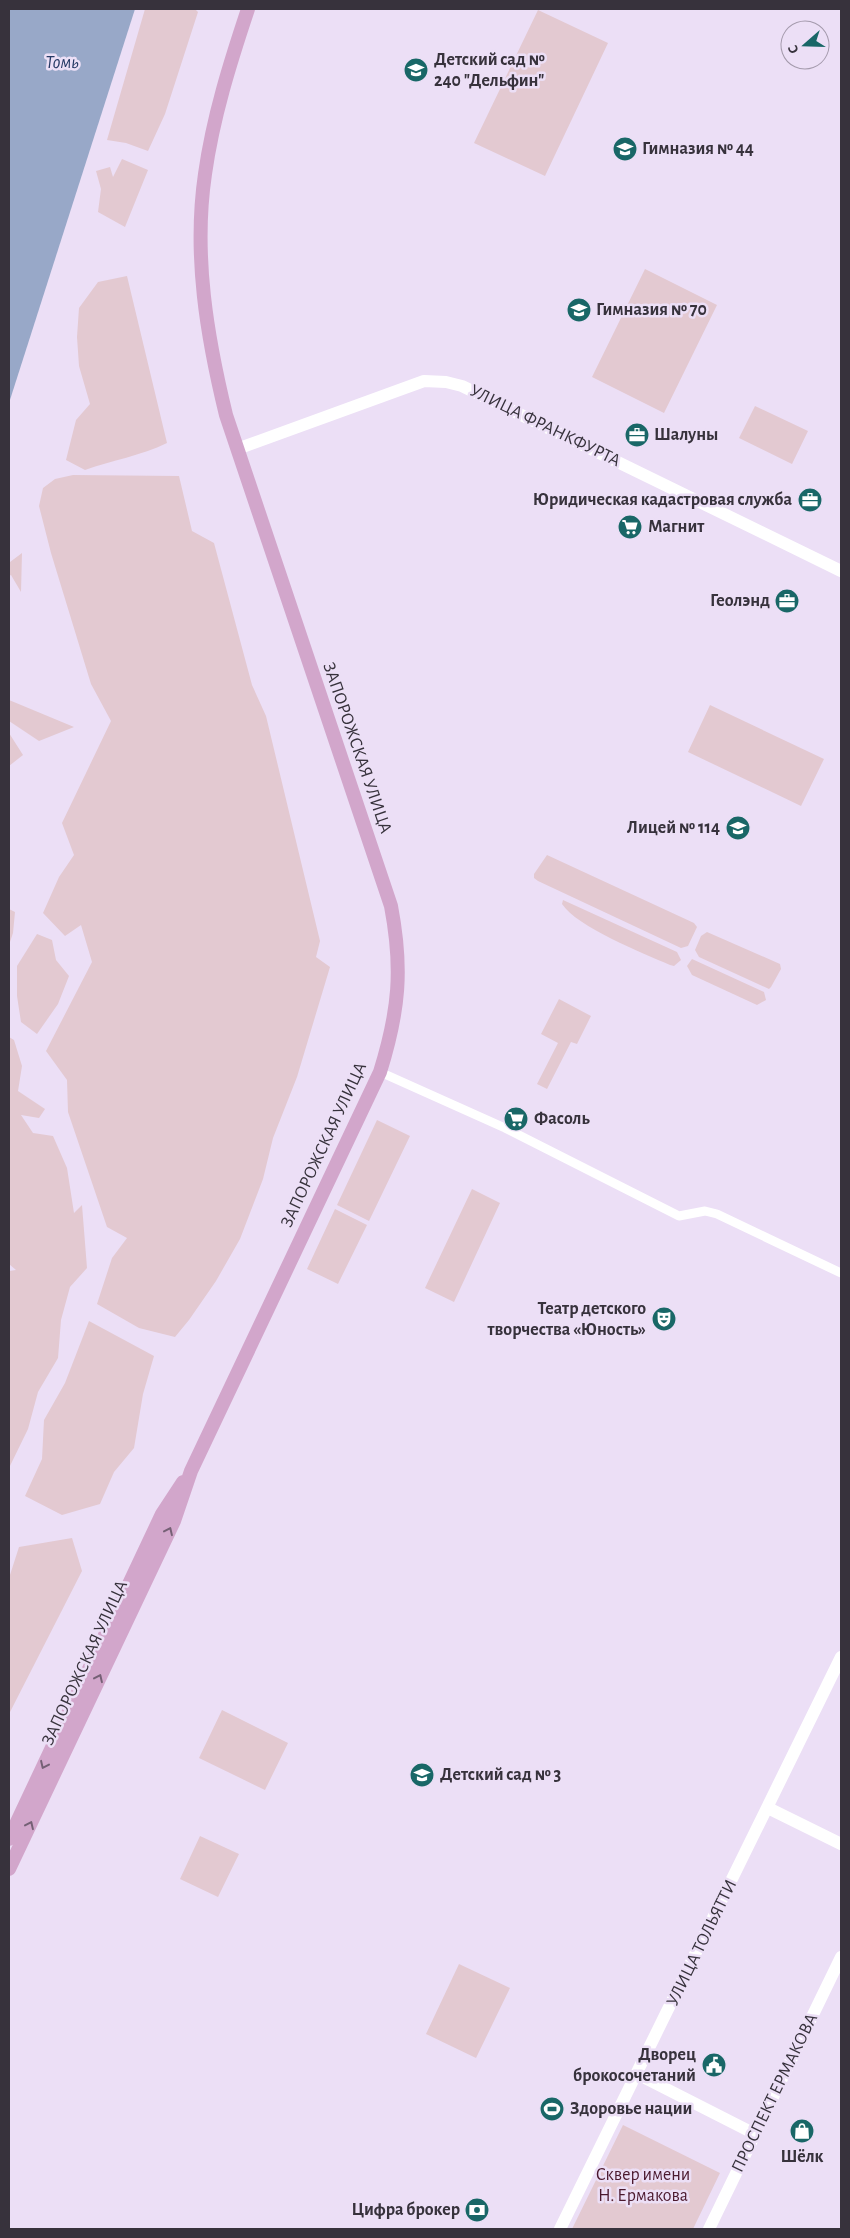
<svg xmlns="http://www.w3.org/2000/svg" width="850" height="2238" viewBox="0 0 850 2238" font-family="'Alegreya Sans',sans-serif">
	<style>
		.green { fill: #e3c9d1 }
		.water { fill: #98a8c8 }
		.lines { fill: none; stroke-linecap: round; stroke-linejoin: round }
		.street { stroke: #fff; stroke-width: 9 }
		.secondary { stroke: #fff; stroke-width: 12 }
		.primary { stroke: #d2a6cb; stroke-width: 14 }
		.oneway { stroke: #756075 }
		.labels { text-anchor: middle; dominant-baseline: central; stroke-width: 5; stroke-linejoin: round; paint-order: stroke }
		.poi-label { font-size: 18px; font-weight: bold; fill: #37323c; stroke: #ecdff6; text-anchor: start }
		.street-label { font-size: 18px; fill: #37323c; stroke: #ecdff6 }
		.park-label { font-size: 18px; fill: #4b192e; stroke: #ecdff6 }
		.water-label { font-size: 19px; font-style: italic; fill: #273b66; stroke: #ecdff6 }
	</style>
	<rect width="100%" height="100%" fill="#ecdff6"/>
	<path class="green" d="M 145,9 L 195,9 L 198,12 L 165,114 L 148,151 L 126,143 L 107,140 Z
		M 538,10 L 608,43 L 545,176 L 474,143 Z
		M 122,159 L 148,170 L 125,227 L 98,212 L 101,189 L 96,171 L 110,167 L 113,177 Z
		M 645,269 L 717,305 L 664,413 L 592,377 Z
		M 127,276 L 167,443 C 141,456 112,460 85,470 L 66,460 L 76,420 L 90,404 L 79,366 L 77,337 L 79,308 L 98,282 Z
		M 755,406 L 808,431 L 792,464 L 739,438 Z
		M 73,475 L 179,476 L 192,531 L 214,543 L 252,685 L 266,716 L 320,941 L 316,957 L 330,967 L 297,1077 L 273,1138 L 263,1179 L 240,1239 L 216,1281 L 189,1320 L 175,1337 L 139,1328 L 97,1304 L 112,1258 L 127,1238 L 107,1227 L 68,1112 L 67,1080 L 46,1051 L 92,962 L 81,925 L 65,936 L 43,913 L 59,877 L 74,855 L 62,823 L 111,721 L 91,684 L 51,553 L 39,506 L 43,488 L 55,479 Z
		M 22,553 L 21,592 L 11,575 L 9,576 L 9,558 L 10,562 Z
		M 9,700 L 74,727 L 39,741 L 9,721 Z
		M 710,705 L 824,759 L 801,806 L 688,752 Z
		M 9,733 L 23,755 L 9,766 Z
		M 547,855 L 694,923 L 697,927 L 688,946 L 681,948 L 538,881 L 534,878 L 534,874 Z
		M 563,900 L 677,952 L 681,960 L 674,966 L 670,965 C 643,953 577,927 562,904 Z
		M 9,909 L 15,912 L 13,933 L 9,945 Z
		M 707,932 L 780,964 L 781,969 L 771,987 L 769,989 L 699,957 L 695,950 L 701,936 Z
		M 37,934 L 52,940 L 56,960 L 69,976 L 58,1004 L 37,1034 L 21,1022 L 17,996 L 17,966 Z
		M 692,959 L 764,992 L 766,1000 L 757,1005 L 692,975 L 687,966 Z
		M 559,999 L 591,1016 L 577,1044 L 571,1042 L 547,1089 L 537,1084 L 558,1043 L 541,1034 Z
		M 9,1037 L 14,1040 L 22,1066 L 18,1091 L 45,1109 L 39,1118 L 21,1115 L 33,1133 L 53,1136 L 67,1168 L 74,1213 L 82,1205 L 87,1268 L 70,1287 L 61,1320 L 58,1358 L 38,1392 L 28,1429 L 9,1468 L 9,1271 L 16,1270 L 9,1264 Z
		M 377,1120 L 410,1136 L 369,1221 L 337,1205 Z
		M 472,1189 L 500,1203 L 454,1302 L 425,1288 Z
		M 335,1209 L 367,1225 L 338,1284 L 307,1269 Z
		M 89,1321 L 154,1356 L 143,1394 L 134,1448 L 114,1472 L 100,1504 L 62,1515 L 25,1496 L 42,1459 L 44,1420 L 65,1383 Z
		M 72,1538 L 82,1571 L 9,1714 L 9,1578 L 19,1547 Z
		M 222,1710 L 288,1743 L 265,1790 L 199,1758 Z
		M 200,1836 L 239,1854 L 218,1897 L 180,1879 Z
		M 459,1964 L 510,1988 L 476,2058 L 426,2034 Z
		M 623,2125 L 720,2173 L 693,2229 L 572,2229 Z"/>
	<path class="water" d="M 9,9 L 135,9 L 9,403 Z"/>
	<g class="lines">
		<path class="street" d="M 380,1072 L 505,1128 L 679,1216 L 705,1211 L 717,1214 L 841,1273"/>
		<path class="secondary" d="M 237,449 L 424,381 L 446,382 L 462,386 L 841,571
			M 768,1808 L 841,1844
			M 637,2074 L 755,2134
			M 560,2229 L 841,1657
			M 709,2229 L 841,1957"/>
		<path class="primary" d="M 9,1839 L 162,1514 L 183,1482
			M 9,1869 L 174,1521 L 191,1471 L 380,1072 C 399,1011 403,969 391,906 L 226,415 C 207,337 193,255 205,174 C 213,117 230,63 248,9"/>
	</g>
	<defs><path id="oneway-chevron" d="M-2-3.5L2.5 0L-2 3.5" fill="none" stroke-width="1.6" stroke-linecap="round" stroke-linejoin="round" transform="scale(1.25)"/></defs>
	<g class="oneway">
		<use href="#oneway-chevron" transform="translate(169 1531) rotate(-65)"/>
		<use href="#oneway-chevron" transform="translate(99 1678) rotate(-65)"/>
		<use href="#oneway-chevron" transform="translate(44 1765) rotate(115)"/>
		<use href="#oneway-chevron" transform="translate(30 1825) rotate(-65)"/>
	</g>
	<defs>
		<symbol id="school-disc" viewBox="-11 -11 22 22"><circle r="9.5" fill="#196767" stroke="#ecdff6"/><path d="M0-5L7-2L0 1L-7-2ZM-4 1L0 2.5L4 1V4Q0 6-4 4Z" fill="#fff"/></symbol>
		<symbol id="office-disc" viewBox="-11 -11 22 22"><circle r="9.5" fill="#196767" stroke="#ecdff6"/><path d="M-6-3h4V-5.5h4V-3h4V5H-6ZM-1-4.5V-3h2v-1.5ZM-6 0V1H6V0Z" fill="#fff"/></symbol>
		<symbol id="supermarket-disc" viewBox="-11 -11 22 22"><circle r="9.5" fill="#196767" stroke="#ecdff6"/><path d="M-6-5.5h2.5l.6 2H6L4.5 2H-2.5L-4.4-4H-6ZM-1.5 3.2a1.3 1.3 0 1 0 .1 0ZM3 3.2a1.3 1.3 0 1 0 .1 0Z" fill="#fff"/></symbol>
		<symbol id="theatre-disc" viewBox="-11 -11 22 22"><circle r="9.5" fill="#196767" stroke="#ecdff6"/><path d="M-5-5.5Q0-4 5-5.5V0Q5 5 0 6Q-5 5-5 0ZM-3.3-2.5H-1v1.5H-3.3ZM1-2.5H3.3v1.5H1ZM-2.8 1Q0 5.5 2.8 1Z" fill="#fff"/></symbol>
		<symbol id="civic-disc" viewBox="-11 -11 22 22"><circle r="9.5" fill="#196767" stroke="#ecdff6"/><path d="M-.6-6.5H3V-4.5H.6V-3L4-1V1h2V6H-6V1h2V-1L-.6-3ZM-1.2 2.5V6h2.4V2.5Z" fill="#fff"/></symbol>
		<symbol id="stadium-disc" viewBox="-11 -11 22 22"><circle r="9.5" fill="#196767" stroke="#ecdff6"/><path d="M0-5a6.5 5 0 1 0 0 10a6.5 5 0 1 0 0-10ZM-3.5-1.8h7v3.6h-7Z" fill="#fff"/></symbol>
		<symbol id="shop-disc" viewBox="-11 -11 22 22"><circle r="9.5" fill="#196767" stroke="#ecdff6"/><path d="M-5-2.5h2.3a2.7 3.5 0 0 1 5.4 0H5L5.5 6h-11ZM-1.5-2.5h3a1.5 2.3 0 0 0-3 0Z" fill="#fff"/></symbol>
		<symbol id="bank-disc" viewBox="-11 -11 22 22"><circle r="9.5" fill="#196767" stroke="#ecdff6"/><path d="M-6-4H6V4H-6ZM0-2.3a2.3 2.3 0 1 0 0 4.6a2.3 2.3 0 1 0 0-4.6Z" fill="#fff"/></symbol>
	</defs>
	<g fill-rule="evenodd">
		<use href="#school-disc" x="402" y="56" width="28" height="28"/>
		<use href="#school-disc" x="611" y="135" width="28" height="28"/>
		<use href="#school-disc" x="565" y="296" width="28" height="28"/>
		<use href="#office-disc" x="623" y="421" width="28" height="28"/>
		<use href="#office-disc" x="796" y="486" width="28" height="28"/>
		<use href="#supermarket-disc" x="616" y="513" width="28" height="28"/>
		<use href="#office-disc" x="773" y="587" width="28" height="28"/>
		<use href="#school-disc" x="724" y="814" width="28" height="28"/>
		<use href="#supermarket-disc" x="502" y="1105" width="28" height="28"/>
		<use href="#theatre-disc" x="650" y="1305" width="28" height="28"/>
		<use href="#school-disc" x="408" y="1761" width="28" height="28"/>
		<use href="#civic-disc" x="700" y="2051" width="28" height="28"/>
		<use href="#stadium-disc" x="538" y="2095" width="28" height="28"/>
		<use href="#shop-disc" x="788" y="2117" width="28" height="28"/>
		<use href="#bank-disc" x="463" y="2196" width="28" height="28"/>
	</g>
	<g class="labels">
		<g class="poi-label">
			<text x="434" y="60">Детский сад №<tspan x="434" dy="21">240 "Дельфин"</tspan></text>
			<text x="642" y="149">Гимназия № 44</text>
			<text x="596" y="310">Гимназия № 70</text>
			<text x="654" y="435">Шалуны</text>
			<text x="792" y="500" text-anchor="end">Юридическая кадастровая служба</text>
			<text x="648" y="527">Магнит</text>
			<text x="770" y="601" text-anchor="end">Геолэнд</text>
			<text x="720" y="828" text-anchor="end">Лицей № 114</text>
			<text x="534" y="1119">Фасоль</text>
			<text x="646" y="1309" text-anchor="end">Театр детского<tspan x="646" dy="21">творчества «Юность»</tspan></text>
			<text x="440" y="1775">Детский сад № 3</text>
			<text x="696" y="2055" text-anchor="end">Дворец<tspan x="696" dy="21">брокосочетаний</tspan></text>
			<text x="570" y="2109">Здоровье нации</text>
			<text x="802" y="2157" text-anchor="middle">Шёлк</text>
			<text x="460" y="2210" text-anchor="end">Цифра брокер</text>
		</g>
		<g class="street-label">
			<text transform="translate(545 426) rotate(26)">УЛИЦА ФРАНКФУРТА</text>
			<text transform="translate(357 748) rotate(71)">ЗАПОРОЖСКАЯ УЛИЦА</text>
			<text transform="translate(324 1145) rotate(-65)">ЗАПОРОЖСКАЯ УЛИЦА</text>
			<text transform="translate(85 1663) rotate(-65)">ЗАПОРОЖСКАЯ УЛИЦА</text>
			<text transform="translate(702 1943) rotate(-64)">УЛИЦА ТОЛЬЯТТИ</text>
			<text transform="translate(775 2093) rotate(-64)">ПРОСПЕКТ ЕРМАКОВА</text>
		</g>
		<g class="park-label">
			<text x="643" y="2175">Сквер имени<tspan x="643" dy="21">Н. Ермакова</tspan></text>
		</g>
		<g class="water-label">
			<text x="62" y="62">Томь</text>
		</g>
	</g>
	<rect width="850" height="2238" fill="none" stroke="#37323c" stroke-width="20"/>
	<g transform="translate(805 45) rotate(250)"><circle r="24" fill="#ecdff6" stroke="#a49aac"/>
	<path d="M0-4L9 19L0 12L-9 19Z" fill="#196767"/>
	<text y="-8" font-size="14" font-weight="bold" text-anchor="middle" fill="#37323c">С</text>
	</g>
</svg>
